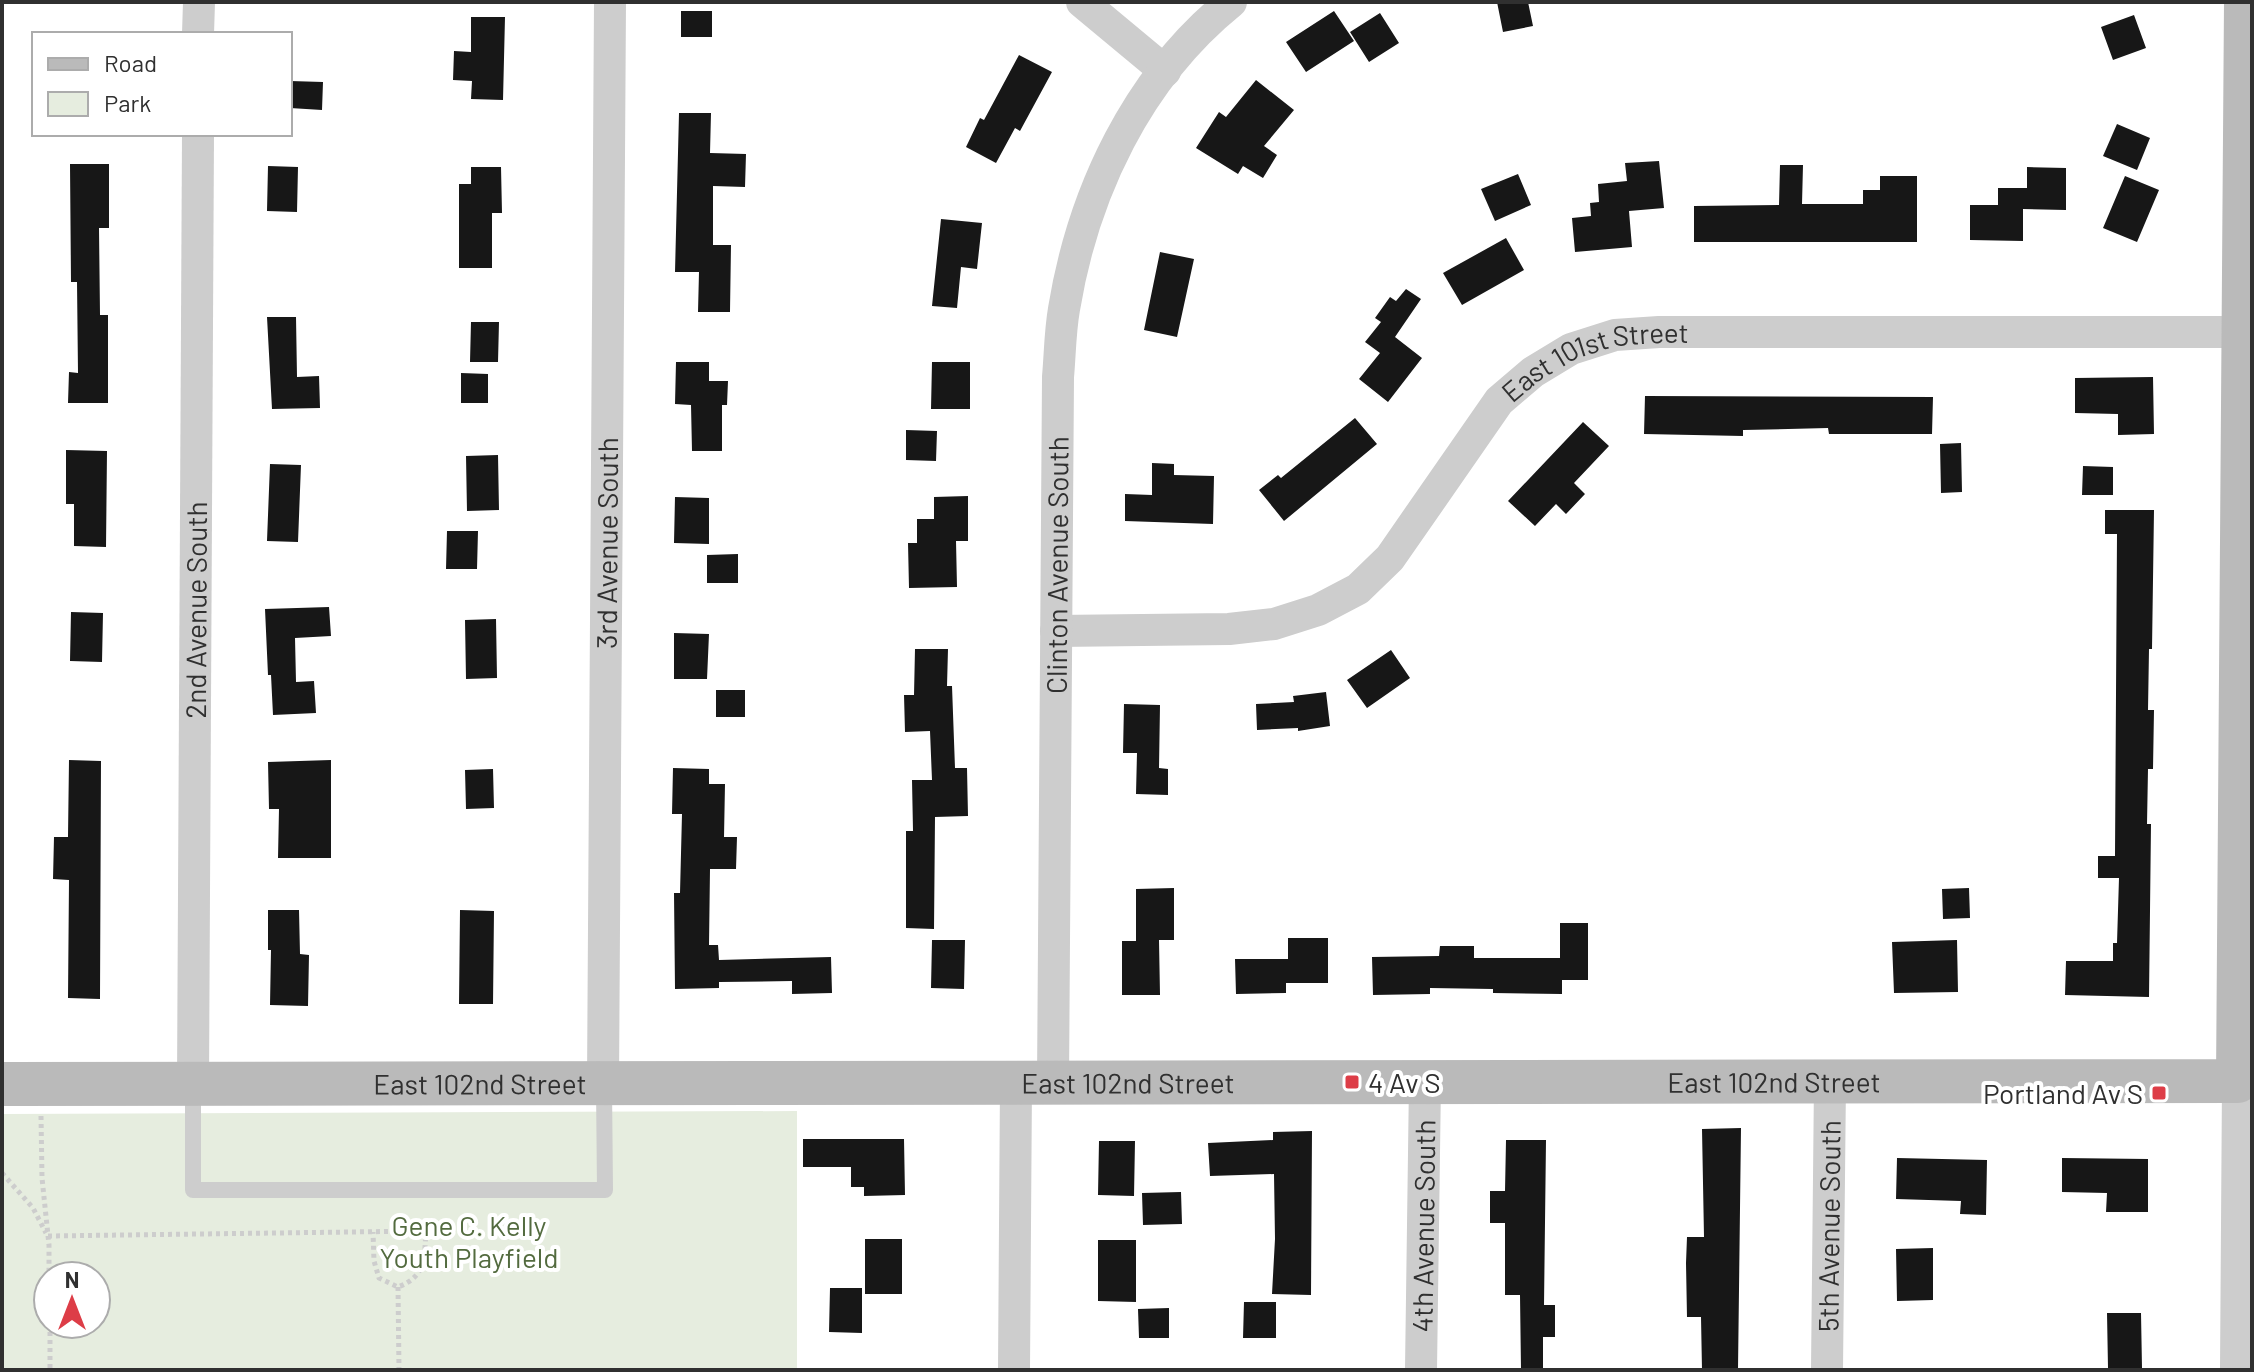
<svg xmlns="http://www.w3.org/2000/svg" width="2254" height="1372" viewBox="0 0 2254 1372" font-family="Barlow,sans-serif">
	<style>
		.green { fill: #e6eddf; fill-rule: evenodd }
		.building { fill: #171717 }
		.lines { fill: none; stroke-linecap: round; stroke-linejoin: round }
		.path { stroke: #cdcdcd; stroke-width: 5; stroke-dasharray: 4 4; stroke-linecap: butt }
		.lane { stroke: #cdcdcd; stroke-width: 16 }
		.street { stroke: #cdcdcd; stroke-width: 32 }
		.secondary { stroke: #bababa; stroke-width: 44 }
		.poi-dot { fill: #dd3d47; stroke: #fff; stroke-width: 3 }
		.labels { text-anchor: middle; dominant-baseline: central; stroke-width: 8; stroke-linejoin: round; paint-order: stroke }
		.street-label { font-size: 28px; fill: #303030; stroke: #fff }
		.poi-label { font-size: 28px; fill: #303030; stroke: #fff; text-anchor: start }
		.park-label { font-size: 28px; fill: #536b3f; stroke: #fff }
	</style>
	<rect width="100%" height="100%" fill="#fff"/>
	<path class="green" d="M 797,1111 L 797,1370 L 2,1370 L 2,1114 ZM 48,1276 L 96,1276 L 96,1324 L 48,1324 Z"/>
	<path class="building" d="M 1497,2 L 1528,2 L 1533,26 L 1503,32 Z
		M 681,11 L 712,11 L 712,37 L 681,37 Z
		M 1334,11 L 1354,41 L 1306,72 L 1286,42 Z
		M 1380,13 L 1399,43 L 1369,62 L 1350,32 Z
		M 2134,15 L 2146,48 L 2113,60 L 2101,27 Z
		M 471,17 L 505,17 L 503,100 L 471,99 L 472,81 L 453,80 L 454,51 L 471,52 Z
		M 1019,55 L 1052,72 L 1020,131 L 1015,128 L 996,163 L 966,147 L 980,118 L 984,120 Z
		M 1256,80 L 1294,110 L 1264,146 L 1277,155 L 1263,178 L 1243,166 L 1238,174 L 1196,148 L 1219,112 L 1226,117 Z
		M 290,81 L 323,82 L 322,110 L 290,108 Z
		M 679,113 L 711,113 L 710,153 L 746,154 L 745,187 L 713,186 L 713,245 L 731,245 L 730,312 L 698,312 L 699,272 L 675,272 Z
		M 2117,124 L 2150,138 L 2137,170 L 2103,156 Z
		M 1659,161 L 1664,208 L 1629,211 L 1632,247 L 1575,252 L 1572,218 L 1591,216 L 1590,203 L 1599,202 L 1598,184 L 1627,181 L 1625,163 Z
		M 70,164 L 109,164 L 109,228 L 99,228 L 100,315 L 108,315 L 108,403 L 68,403 L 69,372 L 78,373 L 77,282 L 71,282 Z
		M 1780,165 L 1803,165 L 1802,204 L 1863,204 L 1863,190 L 1880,190 L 1880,176 L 1917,176 L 1917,242 L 1694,242 L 1694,206 L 1779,205 Z
		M 268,166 L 298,167 L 297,212 L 267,211 Z
		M 471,167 L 501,167 L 502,213 L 492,213 L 492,268 L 459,268 L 459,184 L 471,184 Z
		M 2027,167 L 2066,168 L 2066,210 L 2023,209 L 2023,241 L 1970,240 L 1970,205 L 1998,205 L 1998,188 L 2027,188 Z
		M 1518,174 L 1531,205 L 1495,221 L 1481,189 Z
		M 2125,176 L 2159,190 L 2137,242 L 2103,228 Z
		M 941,219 L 982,223 L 977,269 L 961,267 L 957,308 L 932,306 Z
		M 1506,238 L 1524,270 L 1462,305 L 1443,273 Z
		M 1160,252 L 1194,259 L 1177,337 L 1144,330 Z
		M 1406,289 L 1421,299 L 1395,337 L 1422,358 L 1388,402 L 1359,379 L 1380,353 L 1365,342 L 1381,322 L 1375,318 L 1390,297 L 1396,301 Z
		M 267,317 L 296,317 L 297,377 L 319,376 L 320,408 L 272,409 Z
		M 471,322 L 499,322 L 498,362 L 470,362 Z
		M 676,362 L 709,362 L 709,381 L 728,381 L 727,405 L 722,405 L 722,451 L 692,451 L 691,405 L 675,404 Z
		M 932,362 L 970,362 L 970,409 L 931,409 Z
		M 461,373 L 488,374 L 488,403 L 461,403 Z
		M 2153,377 L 2154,434 L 2118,435 L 2118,414 L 2075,413 L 2075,378 Z
		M 1645,396 L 1933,397 L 1932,434 L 1829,434 L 1828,428 L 1743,430 L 1743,436 L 1644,434 Z
		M 1355,418 L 1377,444 L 1284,521 L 1259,490 L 1278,475 L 1281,478 Z
		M 1583,422 L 1609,446 L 1574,483 L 1585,494 L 1566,514 L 1556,504 L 1535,526 L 1508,501 Z
		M 906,430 L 937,431 L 936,461 L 906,460 Z
		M 1961,443 L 1962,492 L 1941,493 L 1940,444 Z
		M 66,450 L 107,451 L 106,547 L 74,546 L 74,504 L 66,504 Z
		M 498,455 L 499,510 L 467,511 L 466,456 Z
		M 1152,463 L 1174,464 L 1174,475 L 1214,476 L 1213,524 L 1125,521 L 1125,494 L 1152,495 Z
		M 270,464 L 301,465 L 298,542 L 267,541 Z
		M 2083,466 L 2113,467 L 2113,495 L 2082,495 Z
		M 968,496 L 968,541 L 956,541 L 957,587 L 909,588 L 908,543 L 917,543 L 917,519 L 934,519 L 934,497 Z
		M 675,497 L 709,498 L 709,544 L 674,543 Z
		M 2105,510 L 2154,510 L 2152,649 L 2149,649 L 2148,710 L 2154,710 L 2153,769 L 2148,769 L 2147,824 L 2151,824 L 2149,997 L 2065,995 L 2066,961 L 2113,961 L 2113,943 L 2117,943 L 2119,878 L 2098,878 L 2098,856 L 2115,856 L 2117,534 L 2105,534 Z
		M 447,531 L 478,531 L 477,569 L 446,569 Z
		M 738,554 L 738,583 L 707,583 L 707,555 Z
		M 329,607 L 331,636 L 295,638 L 296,682 L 314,681 L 316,713 L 273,715 L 271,675 L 268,675 L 265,609 Z
		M 71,612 L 103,613 L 102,662 L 70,661 Z
		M 496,619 L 497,678 L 466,679 L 465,620 Z
		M 674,633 L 709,634 L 707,679 L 674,679 Z
		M 915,649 L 948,649 L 947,686 L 952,686 L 955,768 L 967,768 L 968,816 L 935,817 L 934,929 L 906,928 L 906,831 L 913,831 L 912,780 L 932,780 L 930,731 L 905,732 L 904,695 L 914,695 Z
		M 1391,650 L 1410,678 L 1367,708 L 1347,680 Z
		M 716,690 L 745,690 L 745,717 L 716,717 Z
		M 1326,692 L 1330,726 L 1298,731 L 1298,728 L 1257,730 L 1256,704 L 1294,702 L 1293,696 Z
		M 1124,704 L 1160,705 L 1159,768 L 1168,769 L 1168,795 L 1136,794 L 1137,753 L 1123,753 Z
		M 69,760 L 101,761 L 100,999 L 68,998 L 69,880 L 53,879 L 54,837 L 68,837 Z
		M 331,760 L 331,858 L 278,858 L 279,809 L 269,809 L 268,762 Z
		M 673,768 L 709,769 L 709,784 L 725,784 L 724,837 L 737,837 L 736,869 L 710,869 L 709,945 L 718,945 L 719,960 L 831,957 L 832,993 L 792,994 L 792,981 L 719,982 L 719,988 L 675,989 L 674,893 L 680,893 L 682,814 L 672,814 Z
		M 493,769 L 494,808 L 466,809 L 465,770 Z
		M 1174,888 L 1174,940 L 1159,940 L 1160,995 L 1122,995 L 1122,941 L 1136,941 L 1136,889 Z
		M 1969,888 L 1970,918 L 1943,919 L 1942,889 Z
		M 268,910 L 299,910 L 300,954 L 309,955 L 308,1006 L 270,1005 L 271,950 L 268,950 Z
		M 460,910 L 494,911 L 493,1004 L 459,1004 Z
		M 1560,923 L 1588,923 L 1588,980 L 1562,980 L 1562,994 L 1493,993 L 1493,989 L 1430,988 L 1430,994 L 1373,995 L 1372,957 L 1439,956 L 1440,946 L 1474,946 L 1474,958 L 1560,958 Z
		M 1288,938 L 1328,938 L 1328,983 L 1286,983 L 1286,993 L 1236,994 L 1235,959 L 1288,959 Z
		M 932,940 L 965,940 L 964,989 L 931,988 Z
		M 1957,940 L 1958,992 L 1894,993 L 1892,942 Z
		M 1741,1128 L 1738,1370 L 1702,1370 L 1701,1317 L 1687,1317 L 1686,1263 L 1687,1237 L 1704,1237 L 1702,1129 Z
		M 1312,1131 L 1311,1295 L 1272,1294 L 1275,1239 L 1274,1174 L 1210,1176 L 1208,1143 L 1273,1140 L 1273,1132 Z
		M 803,1139 L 904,1139 L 905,1195 L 864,1196 L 864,1187 L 851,1187 L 851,1167 L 803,1167 Z
		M 1506,1140 L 1546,1140 L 1544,1305 L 1555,1305 L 1555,1337 L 1543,1337 L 1543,1370 L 1521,1370 L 1520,1295 L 1505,1295 L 1505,1223 L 1490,1223 L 1490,1191 L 1505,1191 Z
		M 1099,1141 L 1135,1141 L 1134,1196 L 1098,1195 Z
		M 1897,1158 L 1987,1160 L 1986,1215 L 1960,1214 L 1961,1201 L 1896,1199 Z
		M 2062,1158 L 2148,1159 L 2148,1212 L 2106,1212 L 2107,1193 L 2062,1192 Z
		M 1181,1192 L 1182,1224 L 1143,1225 L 1142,1193 Z
		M 865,1239 L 902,1239 L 902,1294 L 865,1294 Z
		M 1098,1240 L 1136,1240 L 1136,1302 L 1098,1301 Z
		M 1933,1248 L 1933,1300 L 1897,1301 L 1896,1249 Z
		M 830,1288 L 862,1288 L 862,1333 L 829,1332 Z
		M 1244,1302 L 1276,1302 L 1276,1338 L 1243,1338 Z
		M 1169,1308 L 1169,1338 L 1139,1338 L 1138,1309 Z
		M 2107,1313 L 2141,1313 L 2142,1368 L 2108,1368 Z"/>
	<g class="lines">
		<path class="path" d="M 41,1116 L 42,1178 L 49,1245 L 49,1276
			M 2,1173 L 33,1208 L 46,1233
			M 48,1236 L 426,1231 C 424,1257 427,1276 398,1287 L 379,1278 L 374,1261 L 373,1232
			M 398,1287 L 399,1370
			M 50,1324 L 50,1370"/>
		<path class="lane" d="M 193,1086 L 193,1190 L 605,1190 L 604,1086"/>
		<g class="street">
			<path d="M 1082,2 L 1165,71"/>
			<path d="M 198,34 L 199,2"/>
			<path id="s1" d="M 1056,631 L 1229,629 L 1274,624 L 1318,610 L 1358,589 L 1390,558 L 1499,401 L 1533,372 L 1571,349 L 1615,335 L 1659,332 L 2243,332"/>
			<path id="s2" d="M 603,1083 L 610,2"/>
			<path id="s3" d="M 1053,1083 L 1058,377 C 1060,355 1060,332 1064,309 C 1083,193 1137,78 1231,2"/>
			<path id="s4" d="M 193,1084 L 198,134"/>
			<path d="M 1014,1370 L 1016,1083"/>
			<path id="s5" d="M 1421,1370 L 1425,1081"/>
			<path id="s6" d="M 1827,1370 L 1830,1081"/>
			<path d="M 2236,1370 L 2238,1081 L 2252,1081"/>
		</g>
		<path class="secondary" id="s7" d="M 2,1084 L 2238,1081 L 2246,2"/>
	</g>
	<g class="poi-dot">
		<rect x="1344" y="1074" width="16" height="16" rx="4"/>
		<rect x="2151" y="1085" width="16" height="16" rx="4"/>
	</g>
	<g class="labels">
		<g class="street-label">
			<text stroke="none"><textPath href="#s1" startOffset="654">East 101st Street</textPath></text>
			<text stroke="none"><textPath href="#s2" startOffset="540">3rd Avenue South</textPath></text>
			<text stroke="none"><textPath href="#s3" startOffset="518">Clinton Avenue South</textPath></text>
			<text stroke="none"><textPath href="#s4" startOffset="474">2nd Avenue South</textPath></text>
			<text stroke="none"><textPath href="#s7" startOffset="1772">East 102nd Street</textPath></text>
			<text stroke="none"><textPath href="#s7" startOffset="1126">East 102nd Street</textPath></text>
			<text stroke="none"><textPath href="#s7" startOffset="478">East 102nd Street</textPath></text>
			<text stroke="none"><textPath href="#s5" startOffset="144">4th Avenue South</textPath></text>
			<text stroke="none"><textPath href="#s6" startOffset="144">5th Avenue South</textPath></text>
		</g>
		<g class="poi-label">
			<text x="1368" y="1082">4 Av S</text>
			<text x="2143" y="1093" text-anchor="end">Portland Av S</text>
		</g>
		<g class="park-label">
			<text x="469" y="1225">Gene C. Kelly<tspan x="469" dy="32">Youth Playfield</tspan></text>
		</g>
	</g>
	<rect width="2254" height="1372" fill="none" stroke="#303030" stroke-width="8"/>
	<rect x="32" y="32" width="260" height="104" fill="#ffffff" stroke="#acacac" stroke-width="2"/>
	<rect x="48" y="58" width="40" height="12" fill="#bababa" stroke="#acacac" stroke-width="2"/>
	<text x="104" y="72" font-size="24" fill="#303030">Road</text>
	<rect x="48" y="92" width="40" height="24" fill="#e6eddf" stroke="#acacac" stroke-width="2"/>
	<text x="104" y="112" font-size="24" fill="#303030">Park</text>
	<g transform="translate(72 1300)"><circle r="38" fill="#ffffff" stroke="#acacac" stroke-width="2"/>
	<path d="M0-6L14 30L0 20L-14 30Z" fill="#dd3d47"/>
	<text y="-12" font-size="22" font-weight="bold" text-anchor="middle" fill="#303030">N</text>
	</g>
</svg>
